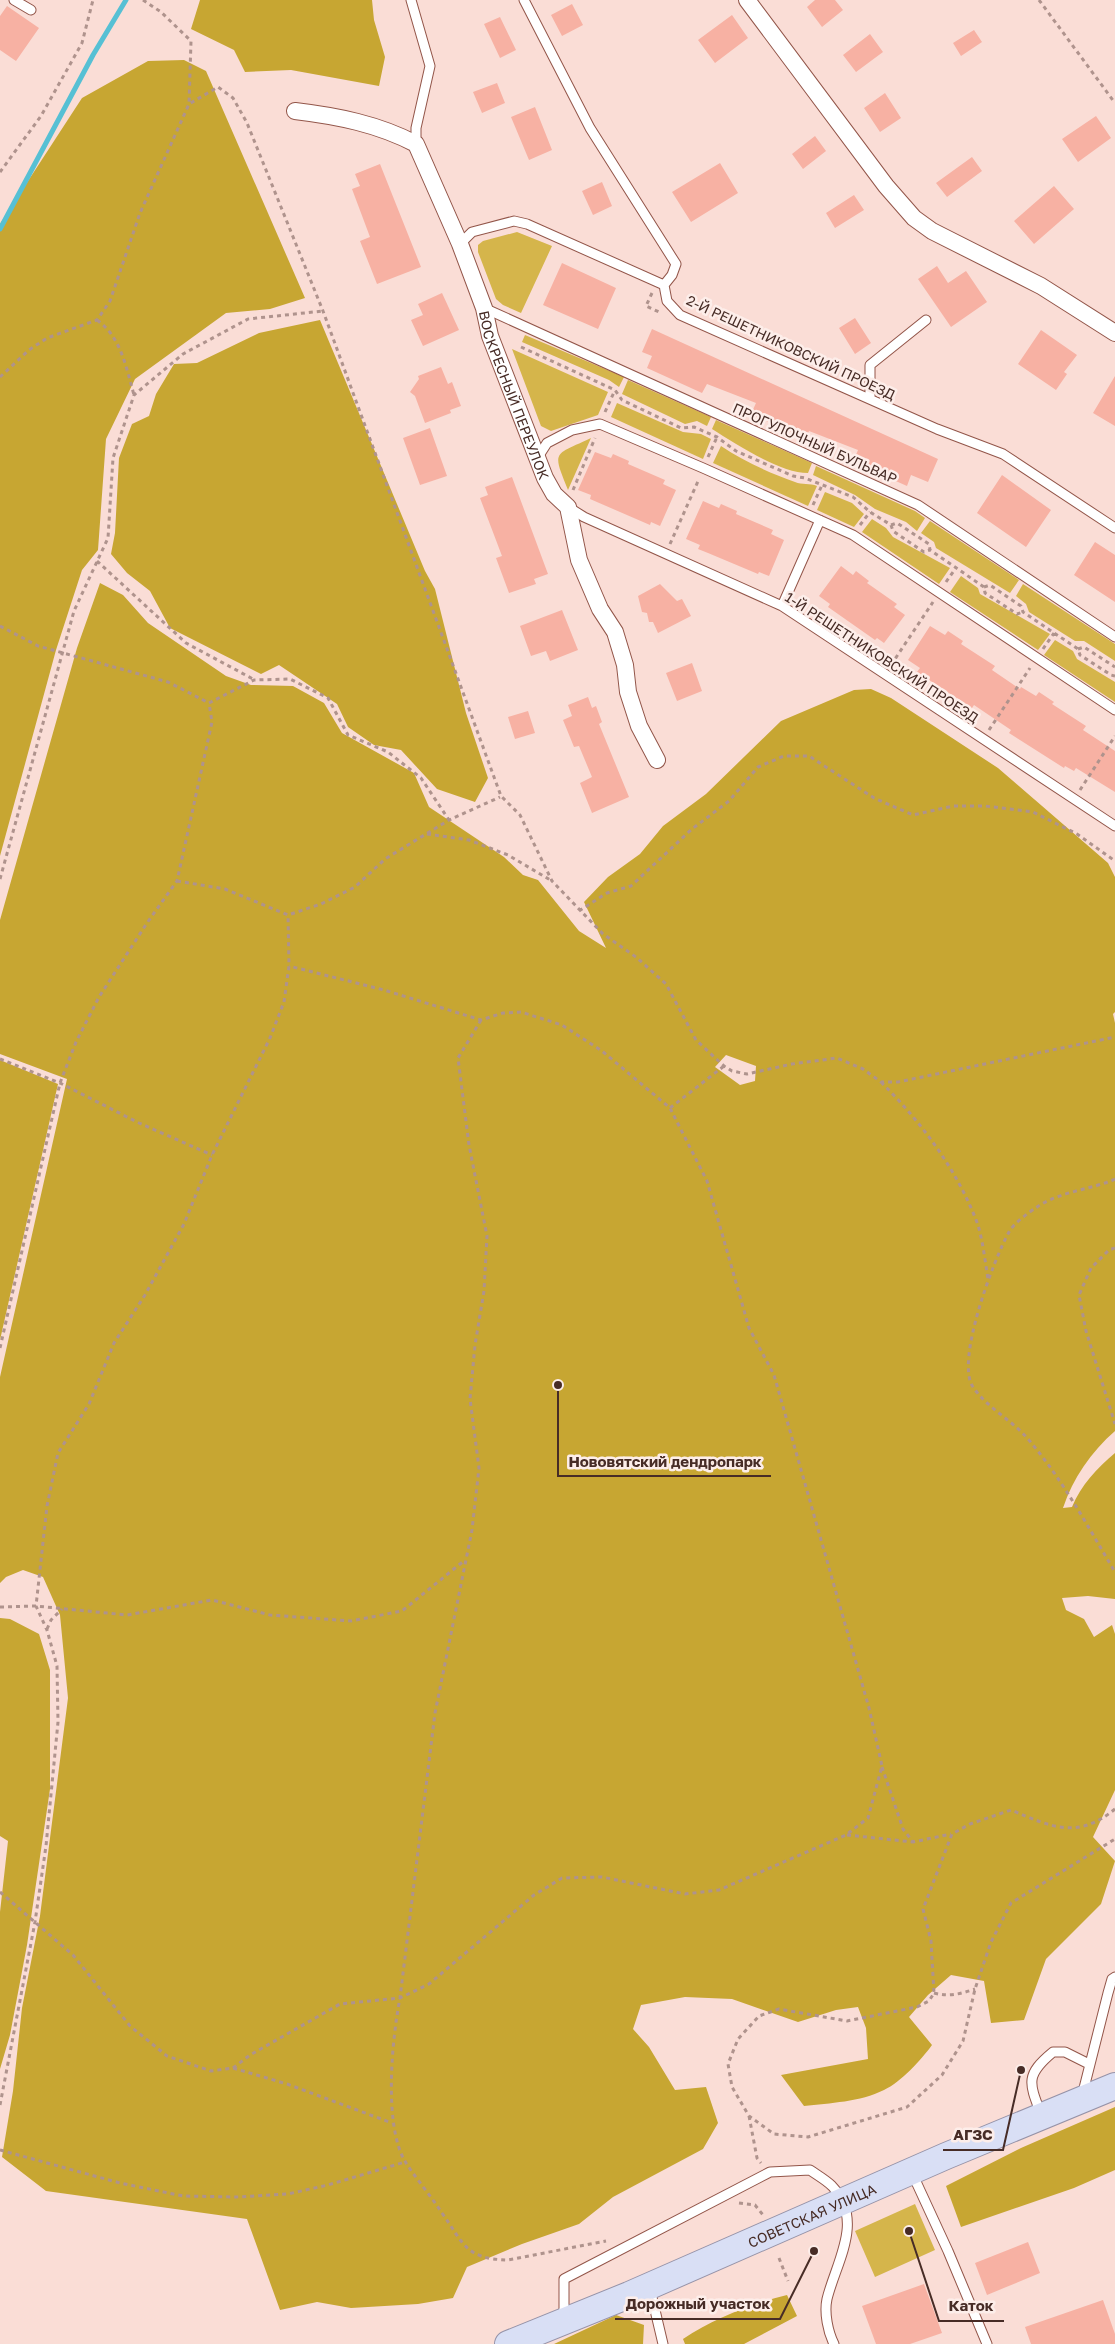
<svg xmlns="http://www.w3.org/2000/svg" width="1115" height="2344" viewBox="0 0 1115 2344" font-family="'Golos Text',sans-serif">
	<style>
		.green { fill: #d5b54b }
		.forest { fill: #c7a632; fill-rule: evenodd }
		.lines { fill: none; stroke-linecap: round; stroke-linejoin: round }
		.stream { stroke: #56c0d4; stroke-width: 5 }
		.building { fill: #f7b1a3 }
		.lane-casing { stroke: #925549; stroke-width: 11 }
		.street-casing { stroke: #925549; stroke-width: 18 }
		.primary-casing { stroke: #9693a8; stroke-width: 28 }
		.path { stroke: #af938d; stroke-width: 3; stroke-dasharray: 4 4; stroke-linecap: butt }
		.lane { stroke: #fff; stroke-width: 9 }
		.street { stroke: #fff; stroke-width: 16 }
		.primary { stroke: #d9dff5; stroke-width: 26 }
		.labels { text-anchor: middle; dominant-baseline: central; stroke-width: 5; stroke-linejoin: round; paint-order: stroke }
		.street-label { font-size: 14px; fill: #472c26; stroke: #fdeeea }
		.leader { fill: none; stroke: #472c26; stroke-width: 2 }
		.callout-dot { fill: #472c26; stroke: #fdeeea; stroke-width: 2 }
		.callout-label { font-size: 15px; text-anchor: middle; font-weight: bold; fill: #472c26; stroke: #fdeeea; stroke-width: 5; stroke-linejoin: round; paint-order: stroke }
	</style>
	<rect width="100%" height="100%" fill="#faddd6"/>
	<path class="green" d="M 517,232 L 552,246 L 521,313 L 503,305 L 496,299 L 478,252 L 478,245 L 483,241 Z
		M 525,335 L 624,377 L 619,387 L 609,380 L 522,342 Z
		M 512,349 L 608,392 L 598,415 L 551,431 L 541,426 Z
		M 628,380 L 711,417 L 707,426 L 697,421 L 685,424 L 622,394 Z
		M 617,403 L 683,432 L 701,434 L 711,439 L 703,459 L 611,417 Z
		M 716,420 L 812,463 L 808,473 C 780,473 736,444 712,429 Z
		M 591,438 L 568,490 C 552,450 553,456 591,438 Z
		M 721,446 C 743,461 770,473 795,482 C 802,485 810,483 817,486 L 808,506 L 713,463 Z
		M 816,466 L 915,511 L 925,518 L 917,531 L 906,522 L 875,509 L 855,495 L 813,475 Z
		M 825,492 L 852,503 L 864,514 L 854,527 L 817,510 Z
		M 872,519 L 886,528 L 893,537 L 950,568 L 939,584 L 862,532 Z
		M 930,521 L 1019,580 L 1010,593 L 936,548 L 934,542 L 921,533 Z
		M 961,576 L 978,588 L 980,594 L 1050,634 L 1038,650 L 950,592 Z
		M 1023,584 L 1115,644 L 1115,661 L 1084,641 L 1075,641 L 1029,612 L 1026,604 L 1016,596 Z
		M 1055,640 L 1073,651 L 1077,659 L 1115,682 L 1115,702 L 1044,655 Z
		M 915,2204 L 935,2250 L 875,2277 L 855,2231 Z"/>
	<path class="forest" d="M 200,0 L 372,0 L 374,20 L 385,57 L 379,86 L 291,70 L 245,72 L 234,50 L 191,29 Z
		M 184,60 L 206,71 L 305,298 L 270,309 L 226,313 L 135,379 L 106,439 L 98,550 L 82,570 L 56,650 L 0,856 L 0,224 L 82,98 L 148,61 Z
		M 320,320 L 425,571 L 435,589 L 466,713 L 488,778 L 475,802 L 437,789 L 401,750 L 374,745 L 348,727 L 337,704 L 279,665 L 261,674 L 170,628 L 150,591 L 127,573 L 111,554 L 115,533 L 119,458 L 132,424 L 149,416 L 156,394 L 174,364 L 197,363 L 259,333 Z
		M 100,583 L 123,595 L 148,623 L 226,676 L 251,685 L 293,686 L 324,703 L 342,733 L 414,773 L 429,807 L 504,857 L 523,875 L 538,880 L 579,931 L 606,948 L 584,902 L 608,877 L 640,854 L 663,826 L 706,794 L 781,721 L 854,690 L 871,689 L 891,698 L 998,768 L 1108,863 L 1115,877 L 1115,1012 L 1113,1014 L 1115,1023 L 1115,1431 C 1091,1452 1073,1478 1063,1508 L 1072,1507 C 1081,1485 1097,1468 1115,1453 L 1115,1599 L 1088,1596 L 1062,1598 L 1066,1610 L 1084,1619 L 1094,1637 L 1112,1625 L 1115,1634 L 1115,1790 L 1093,1837 L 1115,1861 L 1101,1904 L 1046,1959 L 1024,2020 L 991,2023 L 984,1981 L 951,1975 L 928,1995 L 909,2017 L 932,2045 C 921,2060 901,2082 884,2090 C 860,2102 830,2103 804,2106 L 781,2075 L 868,2059 L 866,2028 L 858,2007 L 836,2010 L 798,2022 L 732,1999 L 685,1997 L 641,2005 L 633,2029 L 649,2047 L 675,2090 L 706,2087 L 718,2123 L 703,2149 L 613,2197 L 579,2224 L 522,2244 L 467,2267 L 453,2298 L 418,2304 L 351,2308 L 317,2302 L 280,2310 L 247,2219 L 46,2191 L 2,2157 L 13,2091 L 22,2008 L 40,1916 L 68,1698 L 60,1615 L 43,1577 L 23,1570 L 6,1577 L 0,1583 L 0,1377 L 67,1079 L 0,1054 L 0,920 L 77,648 ZM 726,1055 L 756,1066 L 755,1081 L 740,1085 L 715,1067 Z
		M 0,1060 L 58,1084 L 0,1340 Z
		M 0,1618 L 10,1619 L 39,1634 L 50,1670 L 50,1789 L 27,1945 L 10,2035 L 0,2069 L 0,1912 L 8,1841 L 0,1836 Z
		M 1115,2107 L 1115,2170 L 1074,2188 L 961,2227 L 946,2186 L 1021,2148 Z
		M 787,2295 L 797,2316 L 744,2344 L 685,2344 L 683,2339 C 714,2318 751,2304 787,2295 Z
		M 616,2315 L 644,2325 L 643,2344 L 554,2344 Z"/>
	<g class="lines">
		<path class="stream" d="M 0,229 L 93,55 L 126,0"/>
	</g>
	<path class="building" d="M 815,0 L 835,0 L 843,10 L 822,27 L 807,7 Z
		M 572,4 L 583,25 L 562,36 L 551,15 Z
		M 7,6 L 39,28 L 16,61 L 0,50 L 0,16 Z
		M 732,15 L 748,38 L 715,63 L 698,40 Z
		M 500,17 L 516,50 L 500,58 L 484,24 Z
		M 974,30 L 982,42 L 961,56 L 953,43 Z
		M 870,34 L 883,52 L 856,72 L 843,55 Z
		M 497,83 L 505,103 L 482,113 L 473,92 Z
		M 885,93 L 901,118 L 880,132 L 864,108 Z
		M 535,107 L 552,150 L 529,160 L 511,117 Z
		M 1096,116 L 1111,138 L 1078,162 L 1062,139 Z
		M 815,136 L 826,151 L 803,169 L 792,154 Z
		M 972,157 L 982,171 L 947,197 L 936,183 Z
		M 720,163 L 738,193 L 691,222 L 672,192 Z
		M 380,164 L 421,267 L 377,284 L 360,241 L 370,237 L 352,189 L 360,186 L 355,174 Z
		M 602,182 L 612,206 L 593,215 L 582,191 Z
		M 1054,186 L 1074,209 L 1034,244 L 1014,221 Z
		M 854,195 L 864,210 L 835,228 L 826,213 Z
		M 562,263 L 616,288 L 598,329 L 543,305 Z
		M 937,266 L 948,283 L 966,271 L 987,302 L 951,327 L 918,279 Z
		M 442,293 L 459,330 L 423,346 L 411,320 L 423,315 L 418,304 Z
		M 855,318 L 871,343 L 855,354 L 839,328 Z
		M 652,329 L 938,459 L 928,482 L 911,475 L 907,486 L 853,462 L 858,450 L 809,431 L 806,439 L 751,414 L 756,403 L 707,384 L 702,393 L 647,368 L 652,356 L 642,352 Z
		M 1041,330 L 1077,355 L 1064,372 L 1067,374 L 1056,390 L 1018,364 Z
		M 441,367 L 448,384 L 452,382 L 461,406 L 450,410 L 451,413 L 425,423 L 415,396 L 410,392 L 419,379 L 418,376 Z
		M 1115,376 L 1115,426 L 1093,413 Z
		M 430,428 L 447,476 L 420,485 L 403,438 Z
		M 595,452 L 611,458 L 613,454 L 629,461 L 628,464 L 665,480 L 663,484 L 676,490 L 660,526 L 651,522 L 650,525 L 590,499 L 591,495 L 578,490 Z
		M 1002,475 L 1051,510 L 1026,547 L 977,513 Z
		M 512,477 L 548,574 L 534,579 L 536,584 L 509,593 L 496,558 L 502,556 L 480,498 L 488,495 L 485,487 Z
		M 703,501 L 719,508 L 721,504 L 737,511 L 736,514 L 773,530 L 771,534 L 784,540 L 769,576 L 759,572 L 758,574 L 708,553 L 698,549 L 700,545 L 686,539 Z
		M 1095,542 L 1115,555 L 1115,602 L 1074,575 Z
		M 841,566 L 853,575 L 856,571 L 869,581 L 867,583 L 897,604 L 894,607 L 905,615 L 884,643 L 877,638 L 875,640 L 828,607 L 830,604 L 819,596 Z
		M 660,584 L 677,601 L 682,599 L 691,616 L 658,633 L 653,622 L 649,622 L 647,613 L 642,612 L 638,596 Z
		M 562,610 L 578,650 L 550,661 L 546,651 L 531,656 L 520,626 Z
		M 930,626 L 945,635 L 948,631 L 963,641 L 961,644 L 995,666 L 992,670 L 1020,689 L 1021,687 L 1036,696 L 1039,692 L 1054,702 L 1052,704 L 1086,726 L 1083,730 L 1115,751 L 1115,792 L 1076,768 L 1074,771 L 1065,766 L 1064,768 L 1009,733 L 1011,730 L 974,705 L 972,708 L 917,672 L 920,668 L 908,660 Z
		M 692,663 L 702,691 L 677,701 L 666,673 Z
		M 588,697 L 592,708 L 596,706 L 602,722 L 599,724 L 629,797 L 592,813 L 580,783 L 592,777 L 579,746 L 574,747 L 563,720 L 572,716 L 568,705 Z
		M 528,711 L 535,733 L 515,739 L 508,717 Z
		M 1028,2242 L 1040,2273 L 987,2295 L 975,2263 Z
		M 924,2284 L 942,2333 L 910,2344 L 876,2344 L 862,2306 Z
		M 1103,2300 L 1115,2334 L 1115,2344 L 1031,2344 L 1025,2327 Z"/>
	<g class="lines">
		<defs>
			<path id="lane" d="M 14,0 L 31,10
				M 411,0 L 430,66 L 416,128 L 416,144
				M 524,0 L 590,128 L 676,264 L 672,275 L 664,285
				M 460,244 L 472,232 L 514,221 L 527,224 L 664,285 L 667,301 L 680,315 L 937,429 L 1003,454 L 1115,528
				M 484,308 L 918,505 L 1115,637
				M 870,399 L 870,365 L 926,320
				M 538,457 L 547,443 L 572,430 L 600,424 L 703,468 L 853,535 L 1115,710
				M 568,507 L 584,517 L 782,606 L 1115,826
				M 782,606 L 820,520
				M 1082,2096 L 1108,1993 L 1112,1979 L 1115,1977
				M 1041,2114 C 1029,2083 1025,2075 1053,2052 L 1065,2052 L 1089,2064
				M 912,2173 L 948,2251 L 987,2344
				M 650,2289 L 663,2344
				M 564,2319 L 564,2279 L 770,2172 L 810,2170 C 817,2175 826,2180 832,2186 C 865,2221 836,2262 827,2299 C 824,2313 828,2332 834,2344"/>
			<g id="street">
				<path d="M 747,0 L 886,186 L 914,218 L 932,231 L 1041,286 L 1115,333"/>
				<path id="s1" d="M 295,111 C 337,116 378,124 416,144 L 460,244 L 484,308 L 490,336 L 545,478 L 554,494 L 568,507 L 579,560 L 600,609 L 615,632 L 625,665 L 628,692 L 639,726 L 657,760"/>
			</g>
			<g id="primary">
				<path id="s2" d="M 508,2344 L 629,2295 L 946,2156 L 1115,2086"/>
			</g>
		</defs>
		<use href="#lane" class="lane-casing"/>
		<use href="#street" class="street-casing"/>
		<use href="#primary" class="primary-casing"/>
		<path class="path" d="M 143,0 L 161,12 L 191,41 L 189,104
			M 1039,0 L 1115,103
			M 0,172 L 41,116 L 82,43 L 93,0
			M 652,293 L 646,306 L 659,312
			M 97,320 C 121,337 126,367 134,395
			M 521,347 L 615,390 L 622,400 L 681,428 L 694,427 L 717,437 L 736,451 L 793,476 L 805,478 L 853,497 L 870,512 L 891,525 L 893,531 L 924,552 L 930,550
			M 0,377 L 29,350 L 47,338 L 97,320 L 110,301 L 140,213 L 189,104 L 218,87 L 233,98 L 247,123 L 323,311 L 501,796 L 520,815 L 552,881 L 603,934 L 636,957 L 666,984 L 696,1040 L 724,1066 L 732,1071 L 747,1074 L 792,1064 L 837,1058 L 863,1069 L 881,1082 L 898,1082 L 1115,1037
			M 605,412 L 615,390
			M 708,457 L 717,437
			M 573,490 L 595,438
			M 813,505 L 822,485
			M 860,525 L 870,512
			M 891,525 L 897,523 L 929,544 L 930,550 L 984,587 L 985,593 L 1017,614 L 1023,612
			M 670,544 L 699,479
			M 97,561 L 186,643 L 253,679
			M 946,582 L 956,568
			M 984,587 L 990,585 L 1021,606 L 1023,612 L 1078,649 L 1080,655 L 1111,675 L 1115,676
			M 0,626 L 38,646 L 168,682 L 209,703
			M 1043,649 L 1054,633
			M 1078,649 L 1084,647 L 1115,667
			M 891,665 L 933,602
			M 209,703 L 254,680 L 290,679 L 328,698 L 348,735 L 388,752 L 421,778 L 449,820
			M 989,730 L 1030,668
			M 1080,790 L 1115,736
			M 427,834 L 469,840 L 508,855 L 552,881
			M 0,879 L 74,611 L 108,538 L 113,458 L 134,395 L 183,354 L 248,319 L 323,311
			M 177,881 L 225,889 L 288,915 L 321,904 L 355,887 L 385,859 L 449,820 L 500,797
			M 579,911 L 607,893 L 631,886 L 692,829 L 729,801 L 758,767 L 784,756 L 809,756 L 874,798 L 913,815 L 953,806 L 985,806 L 1033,812 L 1077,834 L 1115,861
			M 481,1020 L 458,1058 L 469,1145 L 487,1236 L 484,1291 L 475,1345 L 470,1399 L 479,1468 L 472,1530 L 435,1713 L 400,1998 C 392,2039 383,2127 406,2163 C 417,2180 431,2196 442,2213 C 464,2244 465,2259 508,2260 L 606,2241
			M 0,1059 L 60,1083 L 139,1123 L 212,1155
			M 881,1082 C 922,1123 958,1171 978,1225 C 983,1242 985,1261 988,1279
			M 670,1108 L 724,1066
			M 1115,1179 C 1091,1190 1060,1191 1037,1207 C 1028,1213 1014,1223 1009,1232 C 994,1259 955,1361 973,1387 C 987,1408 1012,1420 1028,1439 C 1063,1480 1088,1527 1115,1572
			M 1115,1248 L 1109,1250 L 1091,1268 L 1079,1295 L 1086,1331 L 1115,1424
			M 0,1348 L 60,1083 L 76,1042 L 99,997 L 147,923 L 177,881 L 212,722 L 209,703
			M 0,1607 L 36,1606 L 127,1615 L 212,1600 L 270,1615 L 351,1621 L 402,1611 L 465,1560
			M 47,1629 L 51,1620 L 62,1609
			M 882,1767 L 903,1829 L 913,1842 L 951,1834
			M 1115,1809 C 1077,1840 1052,1827 1011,1810 L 970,1824 L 952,1834 L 923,1909 L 931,1941 L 934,1993 L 929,2001 L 917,2007 L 847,2021 L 779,2009 L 759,2016 L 738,2039 L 728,2064 L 732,2087 L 749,2116 L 774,2134 L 808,2137 L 907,2107 L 942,2075 L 963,2041 L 975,1989 L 991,1942 L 1011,1903 L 1115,1839
			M 847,1835 L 913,1842
			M 0,1892 L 73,1955 L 130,2026 L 167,2056 L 211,2071 L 233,2068 L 287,2084 L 392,2123
			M 934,1993 C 949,1997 960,1994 975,1989
			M 233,2068 L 250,2055 L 340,2004 L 400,1998 L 429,1984 L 534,1895 L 562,1878 L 602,1877 L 685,1894 L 719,1890 L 846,1835 L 868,1818 L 882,1766 L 869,1708 L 774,1375 L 749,1328 L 707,1181 L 670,1108 L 602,1051 L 562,1025 L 521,1012 L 503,1013 L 481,1020 L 384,990 L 289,966
			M 0,2105 L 35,1922 L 46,1846 L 58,1722 L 57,1666 L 47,1630 L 36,1606 L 47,1506 L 58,1453 L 89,1404 L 114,1343 L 145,1295 L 184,1224 L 212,1155 L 270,1038 L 284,1002 L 289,966 L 288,915
			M 749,2116 L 757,2158 L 761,2163
			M 0,2150 L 120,2183 L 183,2196 L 236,2197 L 288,2194 L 328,2185 L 405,2162
			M 739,2203 L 755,2205 L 763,2215
			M 779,2258 L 788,2281"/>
		<use href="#lane" class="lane"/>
		<use href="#street" class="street"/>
		<use href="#primary" class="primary"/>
	</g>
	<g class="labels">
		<g class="street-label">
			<text transform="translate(791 347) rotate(25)">2-Й РЕШЕТНИКОВСКИЙ ПРОЕЗД</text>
			<text stroke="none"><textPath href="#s1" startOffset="396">ВОСКРЕСНЫЙ ПЕРЕУЛОК</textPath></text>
			<text transform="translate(815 443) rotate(24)">ПРОГУЛОЧНЫЙ БУЛЬВАР</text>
			<text transform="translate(882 657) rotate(33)">1-Й РЕШЕТНИКОВСКИЙ ПРОЕЗД</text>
			<text stroke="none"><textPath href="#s2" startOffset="330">СОВЕТСКАЯ УЛИЦА</textPath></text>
		</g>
	</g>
	<path class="leader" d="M558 1385L558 1476H771M1021 2070L1003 2150H943M814 2251L780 2319H615M909 2231L939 2321H1004"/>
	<g class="callout-dot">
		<circle cx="558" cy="1385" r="5"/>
		<circle cx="1021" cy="2070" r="5"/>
		<circle cx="814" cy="2251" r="5"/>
		<circle cx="909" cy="2231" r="5"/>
	</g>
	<g class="callout-label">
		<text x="665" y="1467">Нововятский дендропарк</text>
		<text x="973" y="2140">АГЗС</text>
		<text x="698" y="2309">Дорожный участок</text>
		<text x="971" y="2311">Каток</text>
	</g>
</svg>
